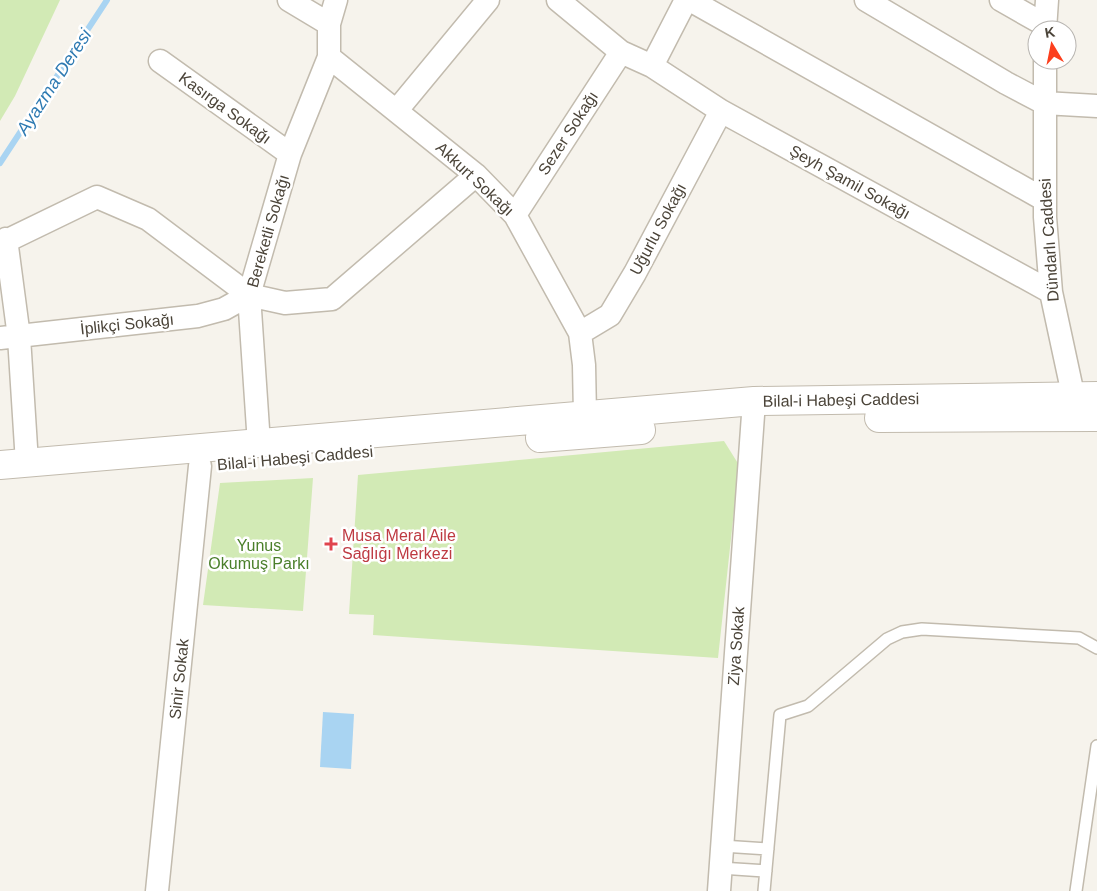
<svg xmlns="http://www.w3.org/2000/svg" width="1097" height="891" viewBox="0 0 1097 891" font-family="Arial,sans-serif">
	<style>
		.green { fill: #d2eab5 }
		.water { fill: #a9d4f2 }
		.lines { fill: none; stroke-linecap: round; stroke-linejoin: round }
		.stream { stroke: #a9d4f2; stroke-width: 6 }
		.service-casing { stroke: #c2bbae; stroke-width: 14 }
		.minor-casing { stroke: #c2bbae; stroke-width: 25 }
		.tertiary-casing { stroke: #c2bbae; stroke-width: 30 }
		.service { stroke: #fff; stroke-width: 11 }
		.minor { stroke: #fff; stroke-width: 22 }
		.tertiary { stroke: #fff; stroke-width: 28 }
		.health-dot { fill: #e0444e; stroke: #fff; stroke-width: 2 }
		.labels { text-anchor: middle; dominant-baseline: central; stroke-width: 5; stroke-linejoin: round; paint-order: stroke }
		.street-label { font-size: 16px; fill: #4b4439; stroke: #fff }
		.health-label { font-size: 16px; fill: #be3a42; stroke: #fff; text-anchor: start }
		.park-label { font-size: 16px; fill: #4a7f2a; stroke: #fff }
		.water-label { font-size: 18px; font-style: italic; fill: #2e7ab2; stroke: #fff }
	</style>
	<rect width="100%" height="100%" fill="#f6f3ec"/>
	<path class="green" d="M 0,0 L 60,0 L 15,96 L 0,121 Z
		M 724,441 L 739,465 L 718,658 L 373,635 L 374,615 L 349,614 L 358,475 Z
		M 313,478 L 303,611 L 203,605 L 220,483 Z"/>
	<path class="water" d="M 323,712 L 354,714 L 351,769 L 320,767 Z"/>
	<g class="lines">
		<path class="stream" d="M 0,163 L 107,0"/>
		<defs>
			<path id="service" d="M 722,846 L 768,849
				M 720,868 L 766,871
				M 764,891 L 780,715 L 808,706 L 887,639 L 902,632 L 922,629 L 1079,638 L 1097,648
				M 1076,891 L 1097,746"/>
			<path id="minor" d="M 289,0 L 329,24 L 329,57 L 476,175 L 515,215 L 580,333 L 584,365 L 585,415 L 589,431
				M 558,0 L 621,52 L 652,66
				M 686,0 L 652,66 L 721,111 L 1051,292
				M 690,0 L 1045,200
				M 866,0 L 1006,83 L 1044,103 L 1097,106
				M 1001,0 L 1045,25
				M 329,24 L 336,0
				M 1045,30 L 1047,0
				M 1045,60 L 1045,217 L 1051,292 L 1077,413
				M 160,61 L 290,154
				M 397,110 L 488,0
				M 515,215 L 621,52
				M 6,239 L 19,337 L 27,463
				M 0,244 L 97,197 L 148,219 L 249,295 L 285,303 L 332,299 L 476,175
				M 580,333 L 610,315 L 635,273 L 721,111
				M 0,338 L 198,316 L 224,309 L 249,295
				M 259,444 L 249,295 L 290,154 L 329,57
				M 157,891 L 200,466
				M 719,891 L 754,401"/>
			<path id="tertiary" d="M 879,418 L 1097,417
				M 540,438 L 641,430
				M 0,465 L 754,401 L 1097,396"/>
		</defs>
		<use href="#service" class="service-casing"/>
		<use href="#minor" class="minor-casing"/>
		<use href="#tertiary" class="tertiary-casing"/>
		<use href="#service" class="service"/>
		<use href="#minor" class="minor"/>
		<use href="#tertiary" class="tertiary"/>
	</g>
	<path class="health-dot" d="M328.5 536.5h5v5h5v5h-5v5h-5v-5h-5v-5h5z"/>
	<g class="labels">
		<g class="street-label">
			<text transform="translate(225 108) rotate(36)">Kasırga Sokağı</text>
			<text transform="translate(568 133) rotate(-57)">Sezer Sokağı</text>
			<text transform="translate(475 179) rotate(43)">Akkurt Sokağı</text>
			<text transform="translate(850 182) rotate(29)">Şeyh Şamil Sokağı</text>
			<text transform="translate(658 229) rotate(-62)">Uğurlu Sokağı</text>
			<text transform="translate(268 231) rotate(-74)">Bereketli Sokağı</text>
			<text transform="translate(1049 240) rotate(-94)">Dündarlı Caddesi</text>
			<text transform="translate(127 324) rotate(-6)">İplikçi Sokağı</text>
			<text transform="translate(841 400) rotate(-1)">Bilal-i Habeşi Caddesi</text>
			<text transform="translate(295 458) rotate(-5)">Bilal-i Habeşi Caddesi</text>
			<text transform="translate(736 646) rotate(-86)">Ziya Sokak</text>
			<text transform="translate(179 679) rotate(-84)">Sinir Sokak</text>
		</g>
		<g class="health-label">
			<text x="342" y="535">Musa Meral Aile<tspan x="342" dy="18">Sağlığı Merkezi</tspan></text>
		</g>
		<g class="park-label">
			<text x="259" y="545">Yunus<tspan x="259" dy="18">Okumuş Parkı</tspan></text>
		</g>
		<g class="water-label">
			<text transform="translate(54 82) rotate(-57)">Ayazma Deresi</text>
		</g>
	</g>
	<g transform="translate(1052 45) rotate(350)"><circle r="24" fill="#ffffff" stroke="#b7b4b0"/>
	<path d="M0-4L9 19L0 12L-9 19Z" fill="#fc3f1d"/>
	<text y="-8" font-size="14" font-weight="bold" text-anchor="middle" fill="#4b4439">K</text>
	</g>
</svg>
